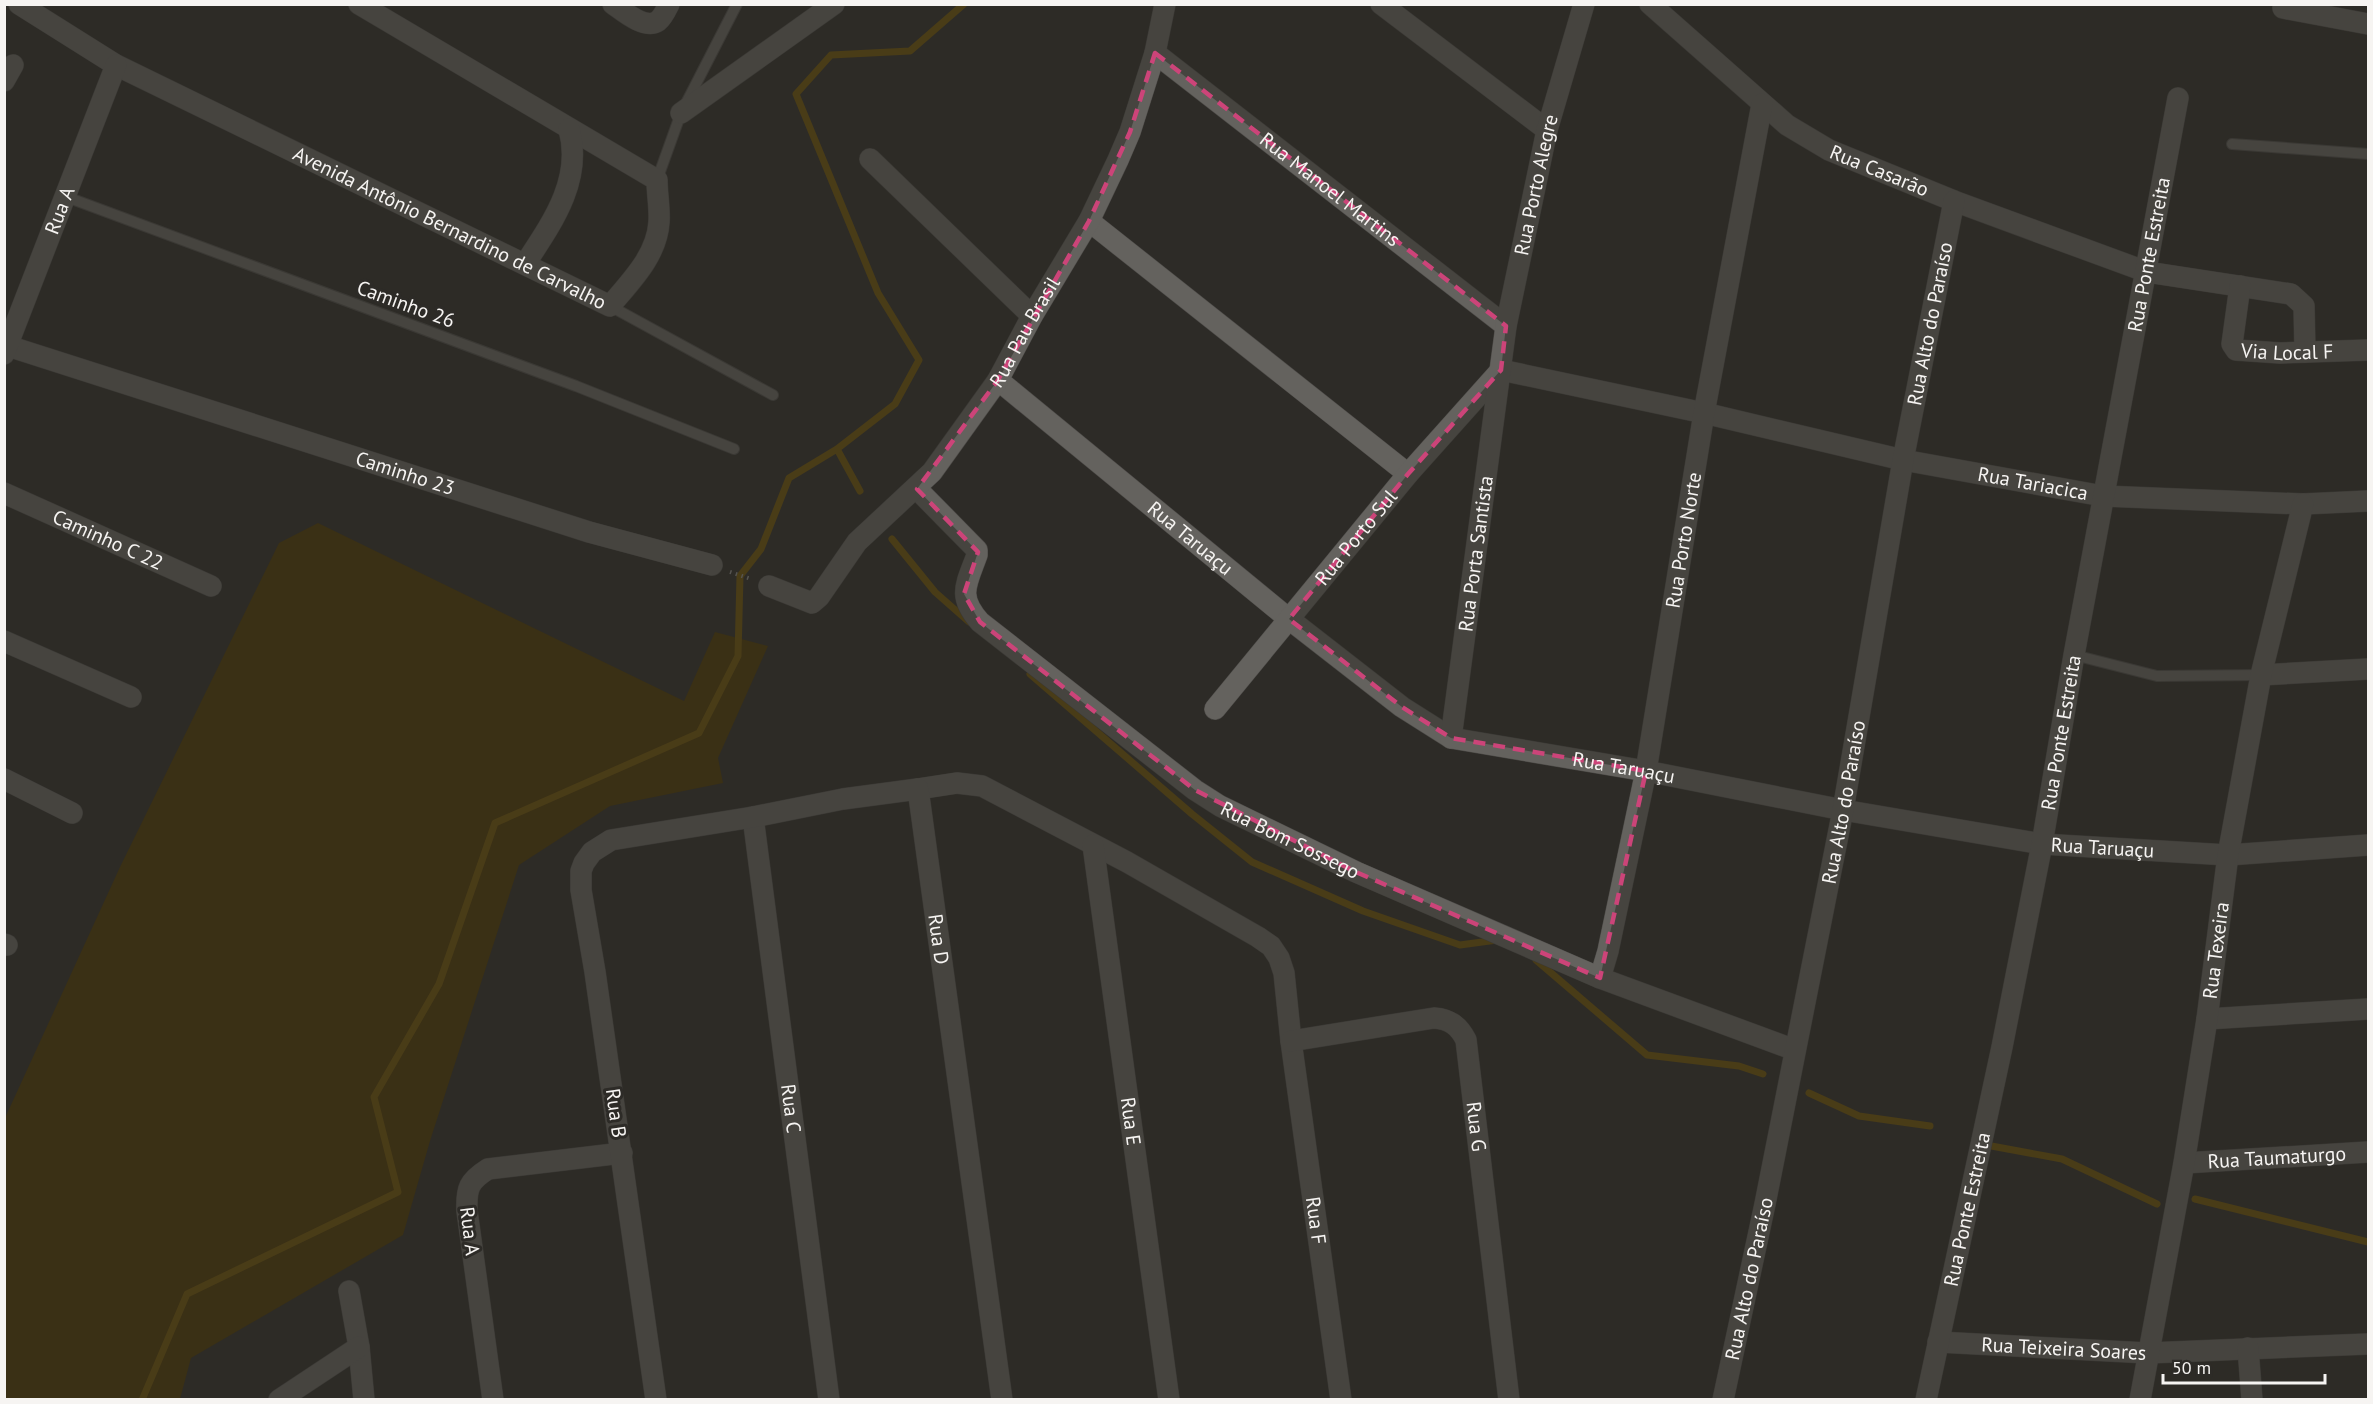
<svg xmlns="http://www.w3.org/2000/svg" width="2373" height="1404" viewBox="0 0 2373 1404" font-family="'PT Sans',sans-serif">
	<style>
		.green { fill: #493500 }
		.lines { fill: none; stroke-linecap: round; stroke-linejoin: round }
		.stream { stroke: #6b5006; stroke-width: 7 }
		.lane-casing { stroke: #4b4946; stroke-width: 12 }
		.street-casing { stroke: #4b4946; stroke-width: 22 }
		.path { stroke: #888683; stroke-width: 4; stroke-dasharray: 1.5 4.5; stroke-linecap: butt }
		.lane { stroke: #64625e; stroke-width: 10 }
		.street { stroke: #64625e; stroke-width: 21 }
		.marked { fill: none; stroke: #cc4479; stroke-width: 4.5; stroke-dasharray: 12 8; stroke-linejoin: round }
		.labels { text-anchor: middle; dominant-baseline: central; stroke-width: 6; stroke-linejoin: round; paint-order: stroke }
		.street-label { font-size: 20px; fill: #f6f4f2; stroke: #2d2b27 }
	</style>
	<rect width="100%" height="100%" fill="#2d2b27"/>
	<path class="green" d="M 318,523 L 684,701 L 715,632 L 768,646 L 718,758 L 723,783 L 610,806 L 519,865 L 430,1141 L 403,1235 L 191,1358 L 180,1399 L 5,1399 L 5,1118 L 120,867 L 279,543 Z"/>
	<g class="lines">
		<path class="stream" d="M 837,449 L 860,491
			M 892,539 L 935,592 L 969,622
			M 1030,674 L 1192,814 L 1252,862 L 1363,911 L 1460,945 L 1497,940
			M 1536,960 L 1647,1055 L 1739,1066 L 1763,1074
			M 1809,1093 L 1859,1116 L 1930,1126
			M 1986,1145 L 2062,1159 L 2157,1204
			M 2195,1199 L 2368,1242
			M 142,1400 L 187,1294 L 398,1192 L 374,1097 L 439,984 L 495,823 L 699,733 L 738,656 L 740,576 L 761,549 L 789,478 L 837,449 L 895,404 L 919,360 L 878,293 L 796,94 L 831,55 L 910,51 L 964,4"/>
		<defs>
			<path id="lane" d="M 2232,144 L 2368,154
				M 657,180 L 681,113 L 737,4
				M 64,196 L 576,386 L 734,449
				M 610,306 L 773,395
				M 2074,655 L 2157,676 L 2261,675"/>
			<g id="street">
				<path id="s1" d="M 19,4 L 116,65 L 610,306 C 630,282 657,256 659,222 C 660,209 657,194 657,180 L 359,4"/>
				<path d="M 613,4 C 623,11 645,30 658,21 C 663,17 666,10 669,4"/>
				<path d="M 1381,4 L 1547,130"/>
				<path id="s2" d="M 1650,4 L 1787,125 L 1829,150 L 1954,201 L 2147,272 L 2291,294 L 2304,306 L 2305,352"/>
				<path d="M 2283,8 L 2368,24"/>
				<path id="s3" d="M 1155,53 L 1506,326"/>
				<path d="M 4,81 L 13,65"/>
				<path d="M 681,113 L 834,4"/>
				<path d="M 870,159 L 1032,316"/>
				<path d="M 1089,221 L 1408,474"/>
				<path d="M 525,264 C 552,223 583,180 569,129"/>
				<path id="s4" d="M 2240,286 L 2232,344 L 2236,350 L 2280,353 L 2368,350"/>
				<path id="s5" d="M 8,346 L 589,532 L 712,565"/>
				<path id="s6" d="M 4,354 L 116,65"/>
				<path id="s7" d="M 1501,370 L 1704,413 L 1903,460 L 2103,496 L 2303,504 L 2368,501"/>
				<path id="s8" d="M 998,380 L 1289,619 L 1402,707 L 1451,738 L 1646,771 L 1843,810 L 2042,844 L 2228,855 L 2368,845"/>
				<path id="s9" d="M 917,489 L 977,550 L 977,555 C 966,585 957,596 980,622 L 1195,790 L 1220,806 L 1356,872 L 1600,978 L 1795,1050"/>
				<path id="s10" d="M 4,493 L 211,586"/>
				<path id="s11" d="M 769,586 L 812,603 L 819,597 L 857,542 L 932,472 L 998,380 L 1032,316 L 1089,221 L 1118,160 L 1130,132 L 1155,53 L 1165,4"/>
				<path d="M 4,641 L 131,697"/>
				<path d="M 2261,675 L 2368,669"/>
				<path id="s12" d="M 1215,709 L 1408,474 L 1501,370"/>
				<path id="s13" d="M 1451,738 L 1506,326 L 1547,130 L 1584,4"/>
				<path d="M 4,779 L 72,813"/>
				<path id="s14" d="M 918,789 L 957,783 L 982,786 L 1127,862 L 1258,937 L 1271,946 L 1279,958 L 1284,973 L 1291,1041 L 1341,1400"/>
				<path id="s15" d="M 753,817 L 829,1400"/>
				<path id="s16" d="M 1093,845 L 1169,1400"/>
				<path d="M 4,944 L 7,945"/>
				<path id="s17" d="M 1600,978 L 1608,951 L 1646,771 L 1704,413 L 1762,104"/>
				<path d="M 2207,1019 L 2368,1009"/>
				<path id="s18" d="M 1291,1041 L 1434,1018 C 1450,1019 1459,1026 1466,1040 L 1509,1400"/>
				<path id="s19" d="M 2184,1163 L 2368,1152"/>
				<path d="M 349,1291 L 359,1347 L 364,1400"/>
				<path id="s20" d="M 1938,1342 L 2148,1353 L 2368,1344"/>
				<path d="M 2248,1348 L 2252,1400"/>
				<path d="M 279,1400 L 359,1347"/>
				<path d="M 493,1400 L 467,1211 C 466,1188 469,1181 488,1169 L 622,1153"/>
				<path id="s21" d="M 656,1400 L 595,972 L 581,890 L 581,871 L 584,863 L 592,852 L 611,840 L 753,817 L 843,799 L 918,789 L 1002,1400"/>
				<path id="s22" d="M 1723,1400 L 1765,1204 L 1843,810 L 1903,460 L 1954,201"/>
				<path id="s23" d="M 1926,1400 L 2002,1047 L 2042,844 L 2074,655 L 2178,98"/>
				<path id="s24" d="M 2140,1400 L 2184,1163 L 2207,1019 L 2228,855 L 2261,675 L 2303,504"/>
			</g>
		</defs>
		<use href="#lane" class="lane-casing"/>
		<use href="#street" class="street-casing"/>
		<path class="path" d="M 730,572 L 751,579"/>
		<use href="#lane" class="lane"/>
		<use href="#street" class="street"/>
	</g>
	<path d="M0 0H2373V1404H0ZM 1155,53 L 1506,326 L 1501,370 L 1408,474 L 1289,619 L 1402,707 L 1451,738 L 1646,771 L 1600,978 L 1356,872 L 1195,790 L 980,622 L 964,594 L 978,552 L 917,489 L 998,380 L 1089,221 L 1130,132 Z" fill="#2d2b27" fill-opacity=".55" fill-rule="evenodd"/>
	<path class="marked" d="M 1155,53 L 1506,326 L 1501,370 L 1408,474 L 1289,619 L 1402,707 L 1451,738 L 1646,771 L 1600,978 L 1356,872 L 1195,790 L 980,622 L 964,594 L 978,552 L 917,489 L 998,380 L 1089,221 L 1130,132 Z"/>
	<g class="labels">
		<g class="street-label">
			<text stroke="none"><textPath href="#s2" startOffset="286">Rua Casarão</textPath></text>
			<text stroke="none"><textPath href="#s13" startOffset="560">Rua Porto Alegre</textPath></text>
			<text stroke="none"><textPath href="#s3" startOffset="222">Rua Manoel Martins</textPath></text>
			<text stroke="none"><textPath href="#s6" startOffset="154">Rua A</textPath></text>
			<text stroke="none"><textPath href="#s1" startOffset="486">Avenida Antônio Bernardino de Carvalho</textPath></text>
			<text stroke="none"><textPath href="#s23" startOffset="1167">Rua Ponte Estreita</textPath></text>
			<text transform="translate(406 304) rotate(20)">Caminho 26</text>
			<text stroke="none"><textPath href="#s22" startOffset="1096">Rua Alto do Paraíso</textPath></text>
			<text stroke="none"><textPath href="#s11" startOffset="393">Rua Pau Brasil</textPath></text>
			<text stroke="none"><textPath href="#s4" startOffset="117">Via Local F</textPath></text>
			<text stroke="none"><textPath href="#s5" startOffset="417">Caminho 23</textPath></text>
			<text stroke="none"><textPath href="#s7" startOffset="544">Rua Tariacica</textPath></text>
			<text stroke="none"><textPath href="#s8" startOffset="249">Rua Taruaçu</textPath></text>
			<text stroke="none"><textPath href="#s12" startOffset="222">Rua Porto Sul</textPath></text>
			<text stroke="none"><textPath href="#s10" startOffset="114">Caminho C 22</textPath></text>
			<text stroke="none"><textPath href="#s17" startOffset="446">Rua Porto Norte</textPath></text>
			<text stroke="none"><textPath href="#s13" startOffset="186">Rua Porta Santista</textPath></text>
			<text stroke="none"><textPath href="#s23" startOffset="681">Rua Ponte Estreita</textPath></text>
			<text stroke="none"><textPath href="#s8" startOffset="753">Rua Taruaçu</textPath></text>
			<text stroke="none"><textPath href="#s22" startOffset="610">Rua Alto do Paraíso</textPath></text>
			<text stroke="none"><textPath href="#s9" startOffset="544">Rua Bom Sossego</textPath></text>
			<text stroke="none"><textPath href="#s8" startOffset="1239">Rua Taruaçu</textPath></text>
			<text stroke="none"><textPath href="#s21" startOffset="1042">Rua D</textPath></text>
			<text stroke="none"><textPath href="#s24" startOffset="456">Rua Texeira</textPath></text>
			<text stroke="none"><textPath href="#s15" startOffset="294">Rua C</textPath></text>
			<text transform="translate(616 1113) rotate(82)">Rua B</text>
			<text stroke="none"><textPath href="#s16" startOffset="279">Rua E</textPath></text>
			<text stroke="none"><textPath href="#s18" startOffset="273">Rua G</textPath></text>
			<text stroke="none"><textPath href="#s19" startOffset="93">Rua Taumaturgo</textPath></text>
			<text stroke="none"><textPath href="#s23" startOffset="195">Rua Ponte Estreita</textPath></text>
			<text stroke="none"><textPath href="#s14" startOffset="675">Rua F</textPath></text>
			<text transform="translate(470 1231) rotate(83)">Rua A</text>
			<text stroke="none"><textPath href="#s22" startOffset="124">Rua Alto do Paraíso</textPath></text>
			<text stroke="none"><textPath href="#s20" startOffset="126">Rua Teixeira Soares</textPath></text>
		</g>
	</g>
	<rect width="2373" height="1404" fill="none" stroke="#f6f4f2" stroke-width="12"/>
	<path d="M2163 1374v9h162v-9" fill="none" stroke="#f6f4f2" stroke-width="3"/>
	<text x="2172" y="1374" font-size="18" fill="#f6f4f2" stroke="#2d2b27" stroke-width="4.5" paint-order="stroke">50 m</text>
</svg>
